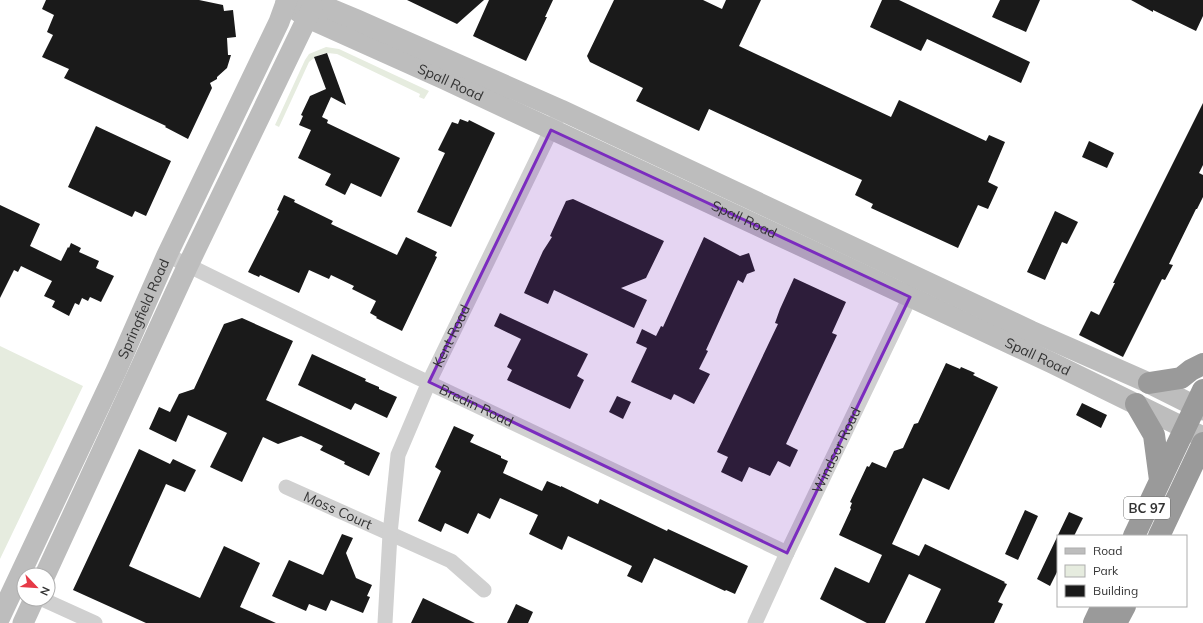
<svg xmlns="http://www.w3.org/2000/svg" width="1203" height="623" viewBox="0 0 1203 623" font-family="Mulish,sans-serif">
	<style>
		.green { fill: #e6ecdf }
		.building { fill: #1a1a1a }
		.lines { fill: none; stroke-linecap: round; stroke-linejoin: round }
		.street { stroke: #d0d0d0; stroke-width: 15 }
		.secondary { stroke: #bdbdbd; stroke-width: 21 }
		.highway { stroke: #9a9a9a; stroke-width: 22 }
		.marked { fill: #7b2cbf; fill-opacity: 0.2; stroke: #7b2cbf; stroke-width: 3; stroke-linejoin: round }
		.labels { text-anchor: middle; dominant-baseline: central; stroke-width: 4; stroke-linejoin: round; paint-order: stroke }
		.shield { fill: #fff; stroke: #707070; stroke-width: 1 }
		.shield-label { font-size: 13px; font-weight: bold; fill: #333 }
		.street-label { font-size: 14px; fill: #333; stroke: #fff }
	</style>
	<rect width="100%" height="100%" fill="#fff"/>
	<path class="green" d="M 326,47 L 339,49 L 429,91 L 424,99 L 419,97 L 420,94 L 337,54 C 324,52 320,53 309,62 L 279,127 L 275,125 L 305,60 L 309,54 Z
		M 0,346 L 83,386 L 0,559 Z"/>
	<path class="building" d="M 46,0 L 199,0 L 223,5 L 224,11 L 233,10 L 236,37 L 227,38 L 228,55 L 231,55 L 227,68 L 217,77 L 217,79 L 210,83 L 212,88 L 188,139 L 165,127 L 166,126 L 64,78 L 69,69 L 42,57 L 53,35 L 47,32 L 54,15 L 42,9 Z
		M 407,0 L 484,0 L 457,24 Z
		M 489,0 L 553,0 L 545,17 L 547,17 L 526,61 L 473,36 Z
		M 614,0 L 703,0 L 722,9 L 726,0 L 761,0 L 739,46 L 891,117 L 899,100 L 986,141 L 989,135 L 1005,142 L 988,182 L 998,187 L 988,209 L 978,205 L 958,248 L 871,208 L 873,204 L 855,195 L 862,180 L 709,109 L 699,131 L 636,101 L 643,88 L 590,62 L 587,56 Z
		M 882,0 L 899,0 L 1030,62 L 1021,83 L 927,39 L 921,51 L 870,27 Z
		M 1000,0 L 1040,0 L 1026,32 L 992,17 Z
		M 1131,0 L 1203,0 L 1203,16 L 1196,31 L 1153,10 L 1153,12 Z
		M 327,53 L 346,105 L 331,97 L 322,117 L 328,120 L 327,123 L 400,158 L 381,197 L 351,183 L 345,195 L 325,185 L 331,174 L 298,158 L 311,130 L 299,125 L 303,116 L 301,115 L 310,96 L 326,89 L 314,57 Z
		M 1203,103 L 1203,165 L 1199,173 L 1203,175 L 1203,197 L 1197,209 L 1196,209 L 1169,264 L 1173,265 L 1165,280 L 1162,279 L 1123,357 L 1079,335 L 1091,311 L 1099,315 L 1115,283 L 1113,283 Z
		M 460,119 L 468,122 L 469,120 L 495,133 L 451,227 L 417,212 L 445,153 L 438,150 L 452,122 L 458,124 Z
		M 96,126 L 171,161 L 146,216 L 135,211 L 132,217 L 68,187 Z
		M 1089,141 L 1114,153 L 1107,168 L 1082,157 Z
		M 284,195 L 295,200 L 294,202 L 333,221 L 331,224 L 397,255 L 406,237 L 437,252 L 435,256 L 437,257 L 402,331 L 376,318 L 377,317 L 370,313 L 376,301 L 352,289 L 354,286 L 331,275 L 329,279 L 309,270 L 299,293 L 260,275 L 259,277 L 248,272 L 279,211 L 277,210 Z
		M 573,199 L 664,241 L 646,278 L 621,288 L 647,300 L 634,328 L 554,290 L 548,304 L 524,293 L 543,251 L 552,237 L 550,236 L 566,201 Z
		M 0,205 L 40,224 L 30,246 L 61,261 L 68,247 L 69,248 L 71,243 L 81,248 L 79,252 L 99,261 L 96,268 L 114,276 L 101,302 L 90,297 L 88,301 L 82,298 L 79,305 L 75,303 L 69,316 L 52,307 L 55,301 L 44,296 L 52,281 L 21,266 L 18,272 L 14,270 L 0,298 Z
		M 1055,211 L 1078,222 L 1067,244 L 1062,242 L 1045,280 L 1027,272 Z
		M 704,237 L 740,256 L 749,253 L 755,271 L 747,274 L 743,283 L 738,280 L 706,350 L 708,351 L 699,369 L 710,374 L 694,404 L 674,394 L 671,400 L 631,382 L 647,348 L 636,343 L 642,329 L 656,336 L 661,326 L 663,327 Z
		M 794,278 L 846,302 L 832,333 L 837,335 L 786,444 L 798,450 L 790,467 L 778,461 L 770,476 L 749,467 L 742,482 L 721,472 L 728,457 L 717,452 L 778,324 L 775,323 L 780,309 Z
		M 500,313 L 588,354 L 577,376 L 584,380 L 570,409 L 507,380 L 512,370 L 507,367 L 521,339 L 494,326 Z
		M 242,318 L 293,341 L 266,400 L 380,453 L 369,476 L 344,464 L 345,462 L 320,450 L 323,446 L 301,436 L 278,444 L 263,437 L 242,482 L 210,467 L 227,433 L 188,415 L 176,442 L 149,429 L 159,407 L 170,412 L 179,394 L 194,389 L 224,324 Z
		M 312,354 L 366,379 L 365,381 L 379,387 L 379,389 L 397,397 L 387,418 L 355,403 L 351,410 L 298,385 Z
		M 946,363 L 960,369 L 961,367 L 975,373 L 973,375 L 998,387 L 949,490 L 923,478 L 892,544 L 919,556 L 925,544 L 1005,582 L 1004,583 L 1007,584 L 998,602 L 1003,604 L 994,623 L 925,623 L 941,589 L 909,574 L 885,623 L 867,623 L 820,599 L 835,567 L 869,583 L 882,555 L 839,535 L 851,509 L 850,508 L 852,503 L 850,502 L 867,466 L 869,467 L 872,462 L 886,468 L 894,451 L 903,448 L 914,424 L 918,423 Z
		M 617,396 L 631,402 L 623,419 L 609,412 Z
		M 1082,403 L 1107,415 L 1101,428 L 1076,415 Z
		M 454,426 L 474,435 L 470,442 L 501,456 L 501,458 L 508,461 L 503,473 L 542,491 L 547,481 L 561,487 L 561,486 L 598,504 L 600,499 L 667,531 L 668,529 L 748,566 L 735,594 L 726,590 L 725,591 L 654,558 L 642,583 L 627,576 L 632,566 L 568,536 L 562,550 L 529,534 L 538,515 L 500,498 L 490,519 L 478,513 L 468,534 L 445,523 L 441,532 L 418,521 L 441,471 L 435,467 Z
		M 139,449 L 170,464 L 173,459 L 196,470 L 185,492 L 166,484 L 129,566 L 200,598 L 224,546 L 260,563 L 240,607 L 276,623 L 146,623 L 73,590 Z
		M 1025,510 L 1038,516 L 1018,560 L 1005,554 Z
		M 1069,512 L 1083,518 L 1074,536 L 1058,536 L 1058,570 L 1050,586 L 1037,579 Z
		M 342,534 L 353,538 L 346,553 L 356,578 L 372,585 L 367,596 L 370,597 L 363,613 L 331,600 L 326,611 L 309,604 L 306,611 L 272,596 L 289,560 L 323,575 Z
		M 423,598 L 475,623 L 411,623 Z
		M 516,604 L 533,612 L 528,623 L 507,623 Z"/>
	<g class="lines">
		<g class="street">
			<path id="s1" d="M 167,255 L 404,371 L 787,553"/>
			<path id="s2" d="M 286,487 L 451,561 L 484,590"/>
			<path d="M 42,599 L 95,623"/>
			<path id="s3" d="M 385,623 L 390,534 L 398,455 L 429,382 L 556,120"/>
			<path id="s4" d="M 755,623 L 787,553 L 910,297 L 913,287"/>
		</g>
		<g class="secondary">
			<path id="s5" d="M 286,3 L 308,18 L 444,79 L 1052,363 L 1203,437"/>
			<path d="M 286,3 L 314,2 L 357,20 L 561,110 L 1031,331 L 1149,383 L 1203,410"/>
			<path d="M 45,575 L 188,265 L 313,6"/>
			<path id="s6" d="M 0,617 L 116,371 L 167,255 L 279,22 L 287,0"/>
			<path d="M 23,623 L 34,599"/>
		</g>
		<path class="highway" d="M 1149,383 L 1181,378 L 1191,370 L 1203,364
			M 1136,404 L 1154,435 L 1160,480
			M 1134,536 L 1203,390
			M 1159,536 L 1203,443
			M 1094,623 L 1102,606
			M 1116,623 L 1125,606"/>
	</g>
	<path class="marked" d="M 551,130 L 910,297 L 787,553 L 429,382 Z"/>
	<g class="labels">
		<rect class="shield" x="1124" y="497" width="46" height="22" rx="3"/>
		<g class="shield-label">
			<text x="1147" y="508">BC 97</text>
		</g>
		<g class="street-label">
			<text stroke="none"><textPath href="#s5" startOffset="183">Spall Road</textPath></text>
			<text stroke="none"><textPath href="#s5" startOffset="507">Spall Road</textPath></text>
			<text stroke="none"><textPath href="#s6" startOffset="340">Springfield Road</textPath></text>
			<text stroke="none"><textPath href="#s3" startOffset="299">Kent Road</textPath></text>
			<text stroke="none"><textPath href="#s5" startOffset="831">Spall Road</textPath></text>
			<text stroke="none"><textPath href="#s1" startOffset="344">Bredin Road</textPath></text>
			<text stroke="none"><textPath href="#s4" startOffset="191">Windsor Road</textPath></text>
			<text stroke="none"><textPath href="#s2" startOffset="57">Moss Court</textPath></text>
		</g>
	</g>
	<rect x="1057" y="535" width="130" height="72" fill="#ffffff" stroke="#adadad"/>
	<rect x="1065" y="548" width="20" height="6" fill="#bdbdbd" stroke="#adadad"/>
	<text x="1093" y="555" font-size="12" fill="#333333">Road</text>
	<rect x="1065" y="565" width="20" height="12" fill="#e6ecdf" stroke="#adadad"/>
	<text x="1093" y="575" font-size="12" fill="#333333">Park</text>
	<rect x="1065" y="585" width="20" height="12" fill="#1a1a1a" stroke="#adadad"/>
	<text x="1093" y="595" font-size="12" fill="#333333">Building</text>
	<g transform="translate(36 587) rotate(115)"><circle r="19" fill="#ffffff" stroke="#adadad"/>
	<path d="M0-3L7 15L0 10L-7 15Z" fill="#e63946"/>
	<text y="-6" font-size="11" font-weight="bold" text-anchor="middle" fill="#333333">N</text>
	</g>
</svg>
